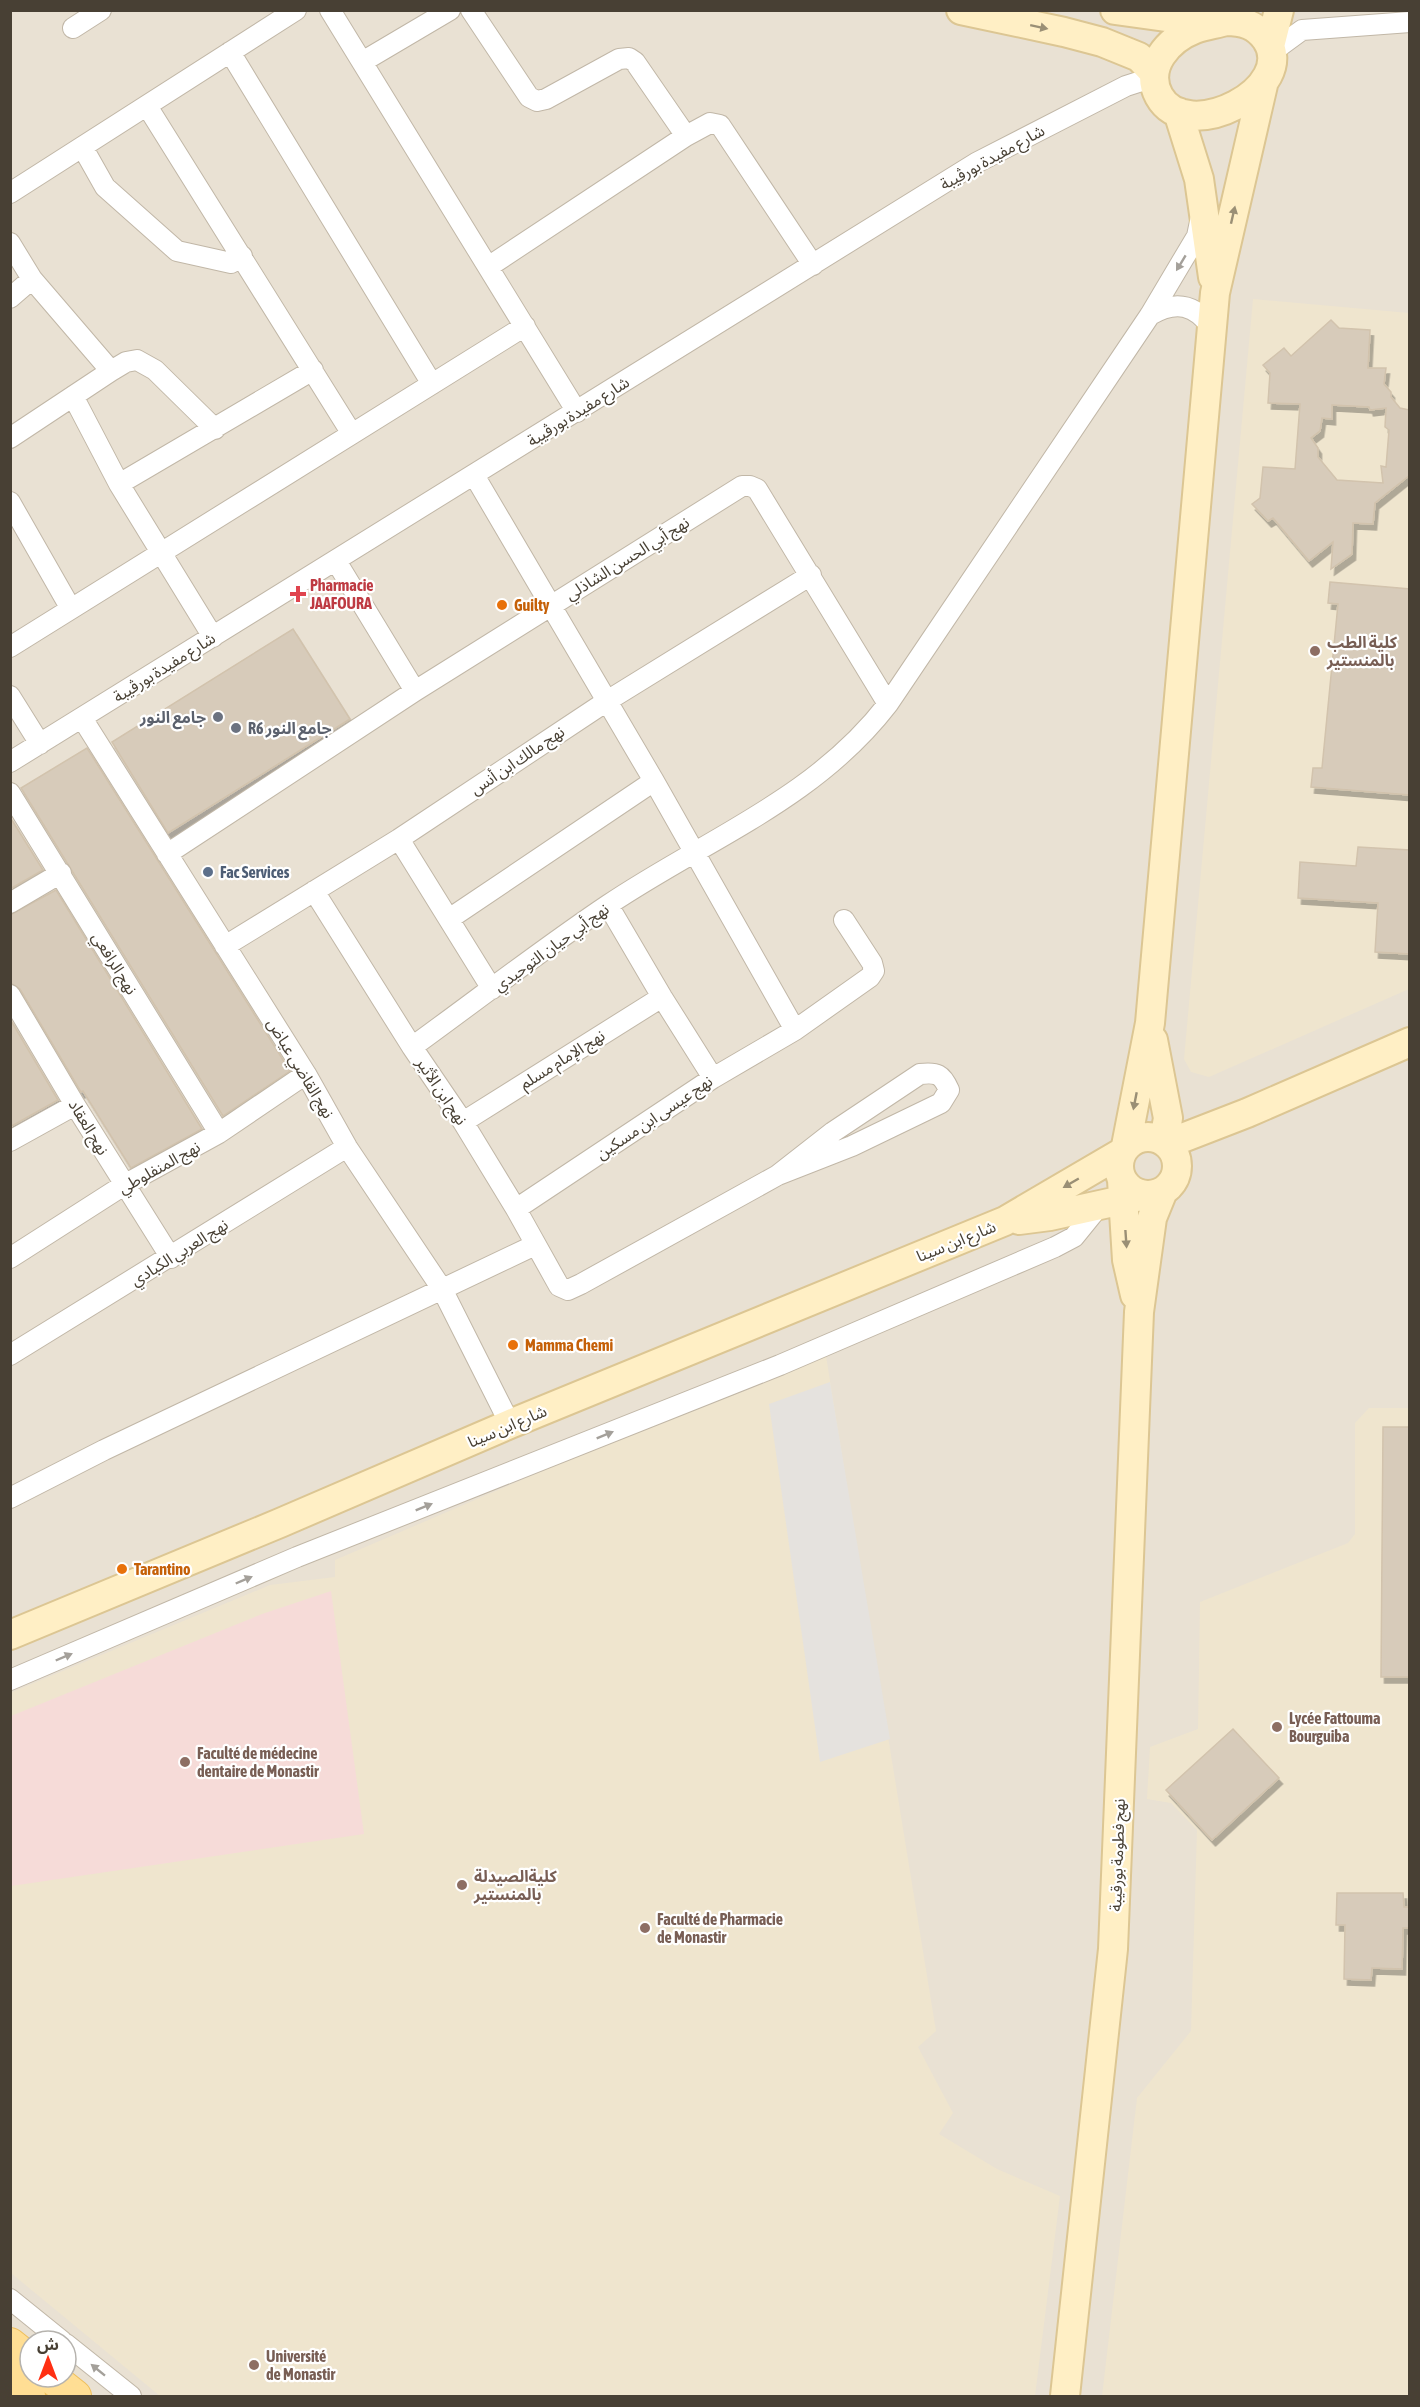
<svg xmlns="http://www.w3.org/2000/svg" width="1420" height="2407" viewBox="0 0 1420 2407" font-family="'Asap Condensed','Noto Sans Arabic',sans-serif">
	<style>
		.residential { fill: #e9e1d3; fill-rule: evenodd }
		.education { fill: #efe5ce }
		.medical { fill: #f6dbd8 }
		.parking { fill: #e5e2de }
		.building { fill: #d7cbba; stroke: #d2c3ad; stroke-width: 1.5; fill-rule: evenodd; filter: url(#shadow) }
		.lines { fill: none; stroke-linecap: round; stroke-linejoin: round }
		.minor-casing { stroke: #c1b7a7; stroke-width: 22 }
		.secondary-casing { stroke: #dcc693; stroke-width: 32 }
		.primary-casing { stroke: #eebe5a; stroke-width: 34 }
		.minor { stroke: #fff; stroke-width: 20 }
		.secondary { stroke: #ffefc5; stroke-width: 28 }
		.primary { stroke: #ffde94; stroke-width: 32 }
		.oneway { fill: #9a8f75 }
		.oneway2 { fill: #a4a09a }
		.health-dot { fill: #e0444e; stroke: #fff; stroke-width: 2 }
		.food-dot { fill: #e8710a; stroke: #fff; stroke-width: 2 }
		.education-dot { fill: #8d6e63; stroke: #fff; stroke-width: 2 }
		.worship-dot { fill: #6b7280; stroke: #fff; stroke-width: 2 }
		.service-dot { fill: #5c6f8a; stroke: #fff; stroke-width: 2 }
		.labels { text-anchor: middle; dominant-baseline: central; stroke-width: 4.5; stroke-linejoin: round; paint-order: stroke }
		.street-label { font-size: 16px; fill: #484034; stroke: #fff }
		.health-label { font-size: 16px; font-weight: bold; fill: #be3a42; stroke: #fff; text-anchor: start }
		.food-label { font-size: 16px; font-weight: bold; fill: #c56008; stroke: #fff; text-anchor: start }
		.education-label { font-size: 16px; font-weight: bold; fill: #785e54; stroke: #fff; text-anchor: start }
		.worship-label { font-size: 16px; font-weight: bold; fill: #5b616d; stroke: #fff; text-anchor: end }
		.service-label { font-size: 16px; font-weight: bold; fill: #4e5e75; stroke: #fff; text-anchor: start }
	</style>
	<defs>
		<filter id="shadow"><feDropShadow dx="3.5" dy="6" stdDeviation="0" flood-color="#0004"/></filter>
	</defs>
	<rect width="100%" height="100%" fill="#f4f0e6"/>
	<path class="residential" d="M 11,11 L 1409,11 L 1409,2396 L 11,2396 ZM 30,2341 L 66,2341 L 66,2377 L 30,2377 Z"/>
	<path class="education" d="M 1253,299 L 1409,313 L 1409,989 L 1209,1077 L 1191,1072 L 1184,1059 Z
		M 825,1350 L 936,2031 L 918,2047 L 953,2113 L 939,2134 L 997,2169 L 1060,2196 L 1035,2396 L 160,2396 L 11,2273 L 10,1693 L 270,1585 L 335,1577 L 335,1560 Z
		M 1369,1408 L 1409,1408 L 1409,2396 L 1102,2396 L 1137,2098 L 1191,2031 L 1197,1830 L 1171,1803 L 1147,1799 L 1150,1747 L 1198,1729 L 1200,1602 L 1348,1543 L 1355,1534 L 1355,1423 Z"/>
	<path class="medical" d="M 331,1591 L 364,1834 L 11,1886 L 11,1716 L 262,1614 Z"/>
	<path class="parking" d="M 830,1382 L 890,1739 L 820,1762 L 769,1404 Z"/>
	<path class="building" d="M 1331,320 L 1339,328 L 1370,330 L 1368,368 L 1386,368 L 1384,384 L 1391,392 L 1391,397 L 1400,408 L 1410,410 L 1410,475 L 1375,503 L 1373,524 L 1353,523 L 1352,554 L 1331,569 L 1333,542 L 1309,561 L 1273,518 L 1268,521 L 1252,504 L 1260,498 L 1263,467 L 1295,469 L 1300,404 L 1268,403 L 1270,373 L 1263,365 L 1284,348 L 1291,356 ZM 1332,405 L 1369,407 L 1370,410 L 1386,408 L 1385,427 L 1389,430 L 1386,467 L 1381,466 L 1383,483 L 1337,480 L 1318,457 L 1318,448 L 1311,438 L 1320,431 L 1322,418 L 1332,419 Z
		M 1330,582 L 1410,589 L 1410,795 L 1311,787 L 1313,768 L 1322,768 L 1338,604 L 1328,603 Z
		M 293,629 L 350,719 L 168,833 L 112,742 Z
		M 87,748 L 290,1071 L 223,1116 L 21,788 Z
		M 10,817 L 43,870 L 10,889 Z
		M 1358,847 L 1410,850 L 1410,954 L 1375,952 L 1378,903 L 1298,898 L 1300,862 L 1356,866 Z
		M 56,890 L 202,1129 L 131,1168 L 83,1091 L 81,1092 L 20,989 L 10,983 L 10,915 Z
		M 10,1019 L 58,1100 L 10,1127 Z
		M 1383,1427 L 1410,1427 L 1410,1677 L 1381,1677 Z
		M 1233,1729 L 1279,1778 L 1212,1840 L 1166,1790 Z
		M 1337,1893 L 1403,1893 L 1404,1907 L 1410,1907 L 1410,1928 L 1403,1928 L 1402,1969 L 1372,1968 L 1371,1980 L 1344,1979 L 1345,1925 L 1336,1925 Z"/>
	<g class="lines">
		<defs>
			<path id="minor" d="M 330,10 L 577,412
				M 471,10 L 529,97 L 537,101 L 546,99 L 619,59 L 629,58 L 635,62 L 686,136
				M 73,28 L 101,10
				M 230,52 L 432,384
				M 1272,52 L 1302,30 L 1410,22
				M 362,62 L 450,10
				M 147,106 L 352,434
				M 83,148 L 105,187 L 177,251 L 231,263 L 242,256
				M 10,193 L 296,10
				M 10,243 L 32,279 L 111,371
				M 488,267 L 686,136 L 710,123 L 720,125 L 813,265
				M 10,298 L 32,279
				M 1150,315 C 1176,300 1195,304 1212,328
				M 73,396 L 119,484 L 213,637
				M 10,438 L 111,371 L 126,362 L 137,360 L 155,370 L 215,429
				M 474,475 L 654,781 L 795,1030
				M 119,484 L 313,370
				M 10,502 L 71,609
				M 336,561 L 415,691
				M 10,647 L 525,326
				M 10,696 L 40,744
				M 82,718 L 306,1074 L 347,1147 L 442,1289 L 510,1424
				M 10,762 L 976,163 L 1126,86 L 1154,77
				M 10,793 L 219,1133
				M 399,839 L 492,989
				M 167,854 L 415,691 L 742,486 L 750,486 L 757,489 L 888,704
				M 314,891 L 412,1047 L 463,1122 L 516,1209 L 559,1286 L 568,1290 L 581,1284 L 778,1175 L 833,1132 L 920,1074 C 937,1072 942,1074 949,1090 L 941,1103 L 852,1146 L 778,1175
				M 10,903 L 61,873
				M 608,905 L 662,997 L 713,1078
				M 449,919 L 654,781
				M 225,946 L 399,839 L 607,701 L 811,575
				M 10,995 L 75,1105 L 171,1258
				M 412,1047 C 477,1000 541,950 608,905 C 706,839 814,800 888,704 L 1150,315 L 1197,236 L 1201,217
				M 463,1122 L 662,997
				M 10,1141 L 75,1105
				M 516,1209 L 713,1078 L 795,1030 L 870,977 L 874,971 L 872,963 L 844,920
				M 10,1258 L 124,1185 L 219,1133 L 306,1074
				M 10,1355 L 347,1147
				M 10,1498 L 104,1450 L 535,1245
				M 10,1680 L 297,1557 L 780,1365 L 1055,1247 L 1074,1237 L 1100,1205
				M 10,2299 L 62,2341
				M 66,2344 L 131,2396"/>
			<path id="secondary" d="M 961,10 L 1064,32 L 1102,42 L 1139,57 L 1154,73
				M 1115,10 L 1209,23
				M 1226,21 C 1243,21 1256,25 1266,39 C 1300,88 1187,147 1159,96 C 1143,67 1169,39 1195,29 C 1205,25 1216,24 1226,21 Z
				M 1270,46 L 1279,10
				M 1178,112 L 1199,179 L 1213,277
				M 1153,1040 L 1168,1118 L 1164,1141
				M1119 1166a29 29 0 1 1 58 0a29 29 0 1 1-58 0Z
				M 1167,1144 L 1247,1113 L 1410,1042
				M 1126,1146 L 1150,1023 L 1215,293 L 1263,85
				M 1122,1180 L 1127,1260 L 1135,1295
				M 1019,1220 L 1050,1216 L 1145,1195
				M 10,1635 L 280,1523 L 510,1424 L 1005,1221 L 1121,1153
				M 1065,2396 L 1113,1949 L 1139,1312 L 1152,1218 L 1163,1191"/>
			<path id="primary" d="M 10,2344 L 30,2360
				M 51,2377 L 75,2396
				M 10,2382 L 29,2396"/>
		</defs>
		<use href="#minor" class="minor-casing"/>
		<use href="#secondary" class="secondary-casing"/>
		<use href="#primary" class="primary-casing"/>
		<use href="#minor" class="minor"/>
		<use href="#secondary" class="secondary"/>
		<use href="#primary" class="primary"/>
	</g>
	<defs><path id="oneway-solid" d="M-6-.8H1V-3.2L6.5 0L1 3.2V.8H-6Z" transform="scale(1.5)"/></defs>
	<g class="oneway">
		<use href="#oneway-solid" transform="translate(1039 27) rotate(12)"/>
		<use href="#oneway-solid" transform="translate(1233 215) rotate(-77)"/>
		<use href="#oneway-solid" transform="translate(1135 1101) rotate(101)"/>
		<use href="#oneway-solid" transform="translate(1071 1183) rotate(150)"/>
		<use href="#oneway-solid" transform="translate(1126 1239) rotate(86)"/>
	</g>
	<g class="oneway2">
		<use href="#oneway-solid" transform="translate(1181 263) rotate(121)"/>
		<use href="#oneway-solid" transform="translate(605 1435) rotate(-22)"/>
		<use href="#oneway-solid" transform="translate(424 1507) rotate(-22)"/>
		<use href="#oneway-solid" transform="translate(244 1580) rotate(-23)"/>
		<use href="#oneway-solid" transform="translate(64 1657) rotate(-23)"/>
		<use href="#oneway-solid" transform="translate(98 2370) rotate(-141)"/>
	</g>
	<path class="health-dot" d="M295 585h6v6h6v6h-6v6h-6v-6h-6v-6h6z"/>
	<g class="food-dot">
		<circle cx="502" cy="605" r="6"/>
		<circle cx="513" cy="1345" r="6"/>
		<circle cx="122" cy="1569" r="6"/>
	</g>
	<g class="education-dot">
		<circle cx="1315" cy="651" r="6"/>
		<circle cx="1277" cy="1727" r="6"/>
		<circle cx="185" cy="1762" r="6"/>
		<circle cx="462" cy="1885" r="6"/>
		<circle cx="645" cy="1928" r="6"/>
		<circle cx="254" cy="2365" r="6"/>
	</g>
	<g class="worship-dot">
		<circle cx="218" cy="717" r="6"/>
		<circle cx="236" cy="728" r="6"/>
	</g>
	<circle class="service-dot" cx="208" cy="872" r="6"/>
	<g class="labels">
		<g class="street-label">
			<text transform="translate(992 157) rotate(-29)">شارع مفيدة بورڨيبة</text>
			<text transform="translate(578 411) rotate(-32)">شارع مفيدة بورڨيبة</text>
			<text transform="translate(627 558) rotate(-32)">نهج أبي الحسن الشاذلي</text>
			<text transform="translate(164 667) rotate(-32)">شارع مفيدة بورڨيبة</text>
			<text transform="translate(517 760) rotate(-34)">نهج مالك ابن أنس</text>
			<text transform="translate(551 947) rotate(-36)">نهج أبي حيان التوحيدي</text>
			<text transform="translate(115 963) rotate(58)">نهج الرافعي</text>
			<text transform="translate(562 1059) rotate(-32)">نهج الإمام مسلم</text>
			<text transform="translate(301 1068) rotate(59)">نهج القاضي عياض</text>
			<text transform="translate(442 1091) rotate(56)">نهج ابن الأثير</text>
			<text transform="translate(654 1117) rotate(-34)">نهج عيسى ابن مسكين</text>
			<text transform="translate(89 1127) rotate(59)">نهج العقاد</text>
			<text transform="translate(159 1167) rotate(-29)">نهج المنفلوطي</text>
			<text transform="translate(956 1241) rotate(-22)">شارع ابن سينا</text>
			<text transform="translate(179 1252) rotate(-32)">نهج العربي الكبادي</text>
			<text transform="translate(507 1426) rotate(-23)">شارع ابن سينا</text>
			<text transform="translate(1117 1855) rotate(-88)">نهج فطومة بورقيبة</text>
		</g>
		<g class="health-label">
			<text x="310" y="585">Pharmacie<tspan x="310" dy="18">JAAFOURA</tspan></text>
		</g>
		<g class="food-label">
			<text x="514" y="605">Guilty</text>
			<text x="525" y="1345">Mamma Chemi</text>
			<text x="134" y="1569">Tarantino</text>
		</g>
		<g class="education-label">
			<text x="1327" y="642">كلية الطب<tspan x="1327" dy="18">بالمنستير</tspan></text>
			<text x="1289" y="1718">Lycée Fattouma<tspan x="1289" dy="18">Bourguiba</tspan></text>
			<text x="197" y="1753">Faculté de médecine<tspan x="197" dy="18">dentaire de Monastir</tspan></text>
			<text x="474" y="1876">كليةالصيدلة<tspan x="474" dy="18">بالمنستير</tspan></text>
			<text x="657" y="1919">Faculté de Pharmacie<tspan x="657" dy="18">de Monastir</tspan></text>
			<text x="266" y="2356">Université<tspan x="266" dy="18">de Monastir</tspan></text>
		</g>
		<g class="worship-label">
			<text x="206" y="717">جامع النور</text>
			<text x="248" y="728" text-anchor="start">R6 جامع النور</text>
		</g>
		<g class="service-label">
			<text x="220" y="872">Fac Services</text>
		</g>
	</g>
	<rect width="1420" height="2407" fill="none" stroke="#484034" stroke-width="24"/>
	<g transform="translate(48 2359)"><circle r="28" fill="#ffffff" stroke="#b6b3ae" stroke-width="1.5"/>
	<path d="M0-4.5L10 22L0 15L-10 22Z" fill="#ff2f12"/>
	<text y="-9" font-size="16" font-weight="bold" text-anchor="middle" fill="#484034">ش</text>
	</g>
</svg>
